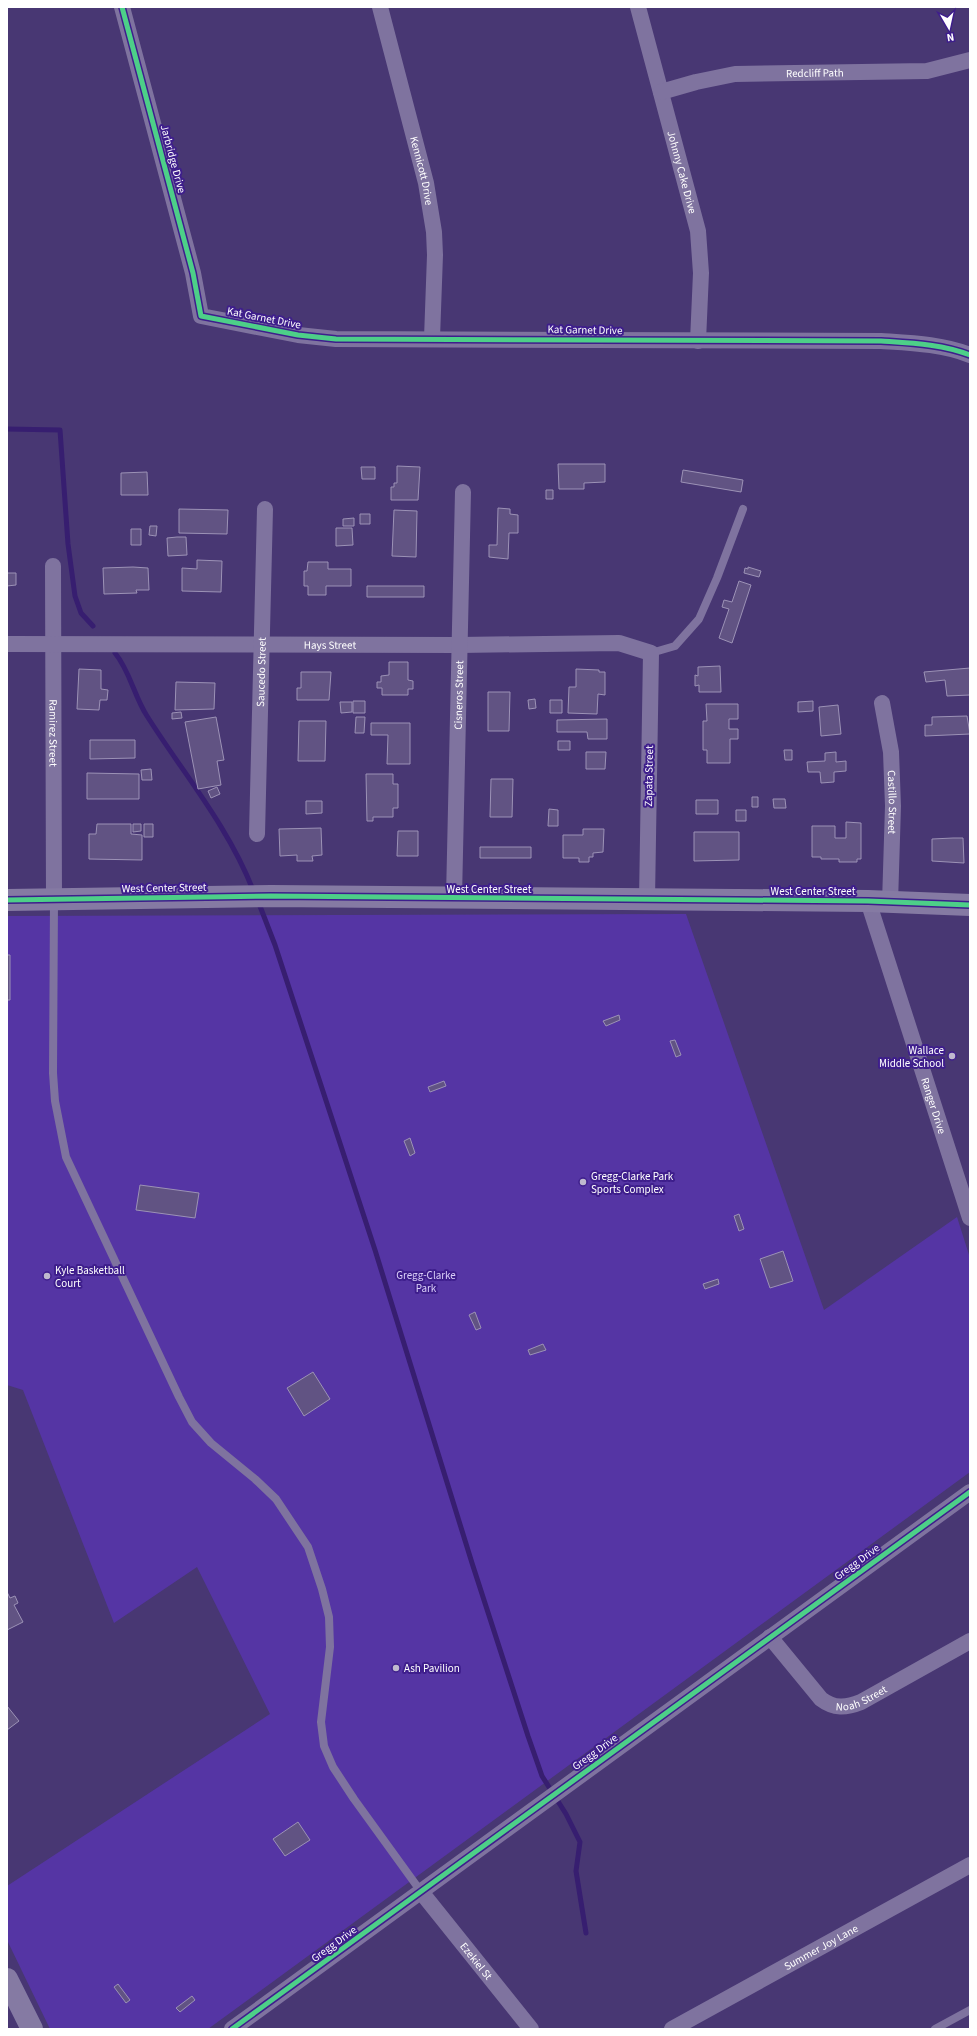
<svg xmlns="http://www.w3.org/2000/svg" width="977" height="2036" viewBox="0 0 977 2036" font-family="'Source Sans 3',sans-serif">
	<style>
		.green { fill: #5535a4 }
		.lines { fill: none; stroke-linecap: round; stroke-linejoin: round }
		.stream { stroke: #371e70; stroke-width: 5 }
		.building { fill: #615383; stroke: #9c92b6 }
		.lane { stroke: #7f739f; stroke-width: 8 }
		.street { stroke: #7f739f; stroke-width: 16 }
		.secondary { stroke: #857aa3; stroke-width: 22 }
		.cycleway-casing { stroke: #3e1e8c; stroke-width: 8 }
		.cycleway { stroke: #4dcf88; stroke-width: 5 }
		.poi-dot { fill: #bfb9ce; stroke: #3e1e8c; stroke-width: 1.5 }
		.labels { text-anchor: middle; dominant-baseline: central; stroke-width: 4; stroke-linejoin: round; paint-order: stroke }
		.street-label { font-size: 11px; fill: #fff; stroke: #3e1e8c }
		.poi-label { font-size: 11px; fill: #fff; stroke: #3e1e8c; text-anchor: start }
		.park-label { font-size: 11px; fill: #dbd0f9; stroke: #3e1e8c }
	</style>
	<rect width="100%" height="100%" fill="#483773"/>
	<path class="green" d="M 686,914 L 824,1310 L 957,1217 L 970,1258 L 970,1472 L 208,2029 L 50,2029 L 7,1940 L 7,1886 L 270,1714 L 197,1567 L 114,1623 L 23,1390 L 7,1385 L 7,916 Z"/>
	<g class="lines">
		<path class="stream" d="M 7,429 L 60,430 L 68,544 L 75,596 L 81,613 L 93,626
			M 115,653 C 130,671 134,696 147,716 C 183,773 228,826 253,890
			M 258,901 L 275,945 L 375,1250 L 472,1563 L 528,1736 L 542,1776 L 566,1814 L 580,1842 L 576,1871 L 586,1933"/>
	</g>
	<path class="building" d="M 558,464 L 605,464 L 605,482 L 584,483 L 584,489 L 559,489 Z
		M 397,466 L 420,467 L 418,500 L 391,500 L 391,487 L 394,487 L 394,483 L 397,483 Z
		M 361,467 L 375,467 L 375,479 L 362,479 Z
		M 683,470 L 743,480 L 741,492 L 681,482 Z
		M 147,472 L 148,495 L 121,495 L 121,473 Z
		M 546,490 L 553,490 L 553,499 L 546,499 Z
		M 498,508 L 510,509 L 510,514 L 518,515 L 518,533 L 509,533 L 508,559 L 489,557 L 489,545 L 497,545 Z
		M 179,509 L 228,510 L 227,534 L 179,533 Z
		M 394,510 L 417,511 L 416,557 L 392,556 Z
		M 360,514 L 370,514 L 370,524 L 360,524 Z
		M 354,518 L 354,526 L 343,526 L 343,519 Z
		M 150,526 L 157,526 L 156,536 L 149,535 Z
		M 336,528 L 352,528 L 353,545 L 336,546 Z
		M 131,529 L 141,529 L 141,545 L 131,545 Z
		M 177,537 L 186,537 L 187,555 L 168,556 L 167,538 Z
		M 197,560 L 222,561 L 221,592 L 182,591 L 182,568 L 197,569 Z
		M 308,562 L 328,562 L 328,569 L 351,569 L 351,586 L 326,586 L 326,595 L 308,595 L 308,586 L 304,586 L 304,571 L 307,571 Z
		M 133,567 L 148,568 L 149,590 L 136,590 L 137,593 L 104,594 L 103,568 Z
		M 748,567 L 761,571 L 759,577 L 744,573 L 745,568 L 748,569 Z
		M 7,573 L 16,573 L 16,585 L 7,586 Z
		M 739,581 L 751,585 L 732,643 L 719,638 L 729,609 L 722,607 L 724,600 L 732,602 Z
		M 367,586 L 424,586 L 424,597 L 367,597 Z
		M 389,662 L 408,662 L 408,680 L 413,681 L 413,689 L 408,689 L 408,695 L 382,695 L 382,688 L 377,688 L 377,682 L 381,682 L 381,676 L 389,675 Z
		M 720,666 L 721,692 L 699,692 L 699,685 L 695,686 L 695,675 L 698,676 L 698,667 Z
		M 970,668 L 970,695 L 947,696 L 945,680 L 926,682 L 924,672 Z
		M 79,669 L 101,670 L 101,689 L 108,690 L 107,700 L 100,700 L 99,710 L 77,709 Z
		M 576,669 L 599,670 L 599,672 L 605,672 L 605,695 L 598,694 L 597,714 L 568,713 L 569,687 L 576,687 Z
		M 301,672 L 331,672 L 329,700 L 297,700 L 297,688 L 301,688 Z
		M 176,682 L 215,683 L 214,709 L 175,710 Z
		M 488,692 L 510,692 L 509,731 L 488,731 Z
		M 535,699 L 536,708 L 529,709 L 528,700 Z
		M 550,700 L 562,700 L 562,713 L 550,713 Z
		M 353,701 L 365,701 L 365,713 L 353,713 Z
		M 813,701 L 813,711 L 798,712 L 798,702 Z
		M 340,702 L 352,702 L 352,712 L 341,713 Z
		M 706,704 L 738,704 L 738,719 L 729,719 L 729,729 L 738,729 L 738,739 L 730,739 L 730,763 L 707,763 L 707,750 L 703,750 L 703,721 L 707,721 Z
		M 838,705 L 841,734 L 821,736 L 819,707 Z
		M 181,712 L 182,718 L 172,719 L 172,713 Z
		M 967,716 L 970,734 L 925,736 L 925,725 L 932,725 L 932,717 Z
		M 216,717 L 224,760 L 217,761 L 221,785 L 198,789 L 185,722 Z
		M 356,717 L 365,717 L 364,733 L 355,733 Z
		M 607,719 L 607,739 L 588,739 L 587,732 L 557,732 L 557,720 Z
		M 299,721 L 326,721 L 325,761 L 298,761 Z
		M 371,723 L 410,723 L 410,764 L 387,764 L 388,735 L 371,735 Z
		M 90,740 L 135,740 L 135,758 L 90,759 Z
		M 558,741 L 570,741 L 570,750 L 558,750 Z
		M 784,750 L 792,750 L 792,760 L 785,760 Z
		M 586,752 L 606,752 L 605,769 L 586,769 Z
		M 836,752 L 836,762 L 846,761 L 846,771 L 834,772 L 834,782 L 821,783 L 820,772 L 808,772 L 807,762 L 825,761 L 825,753 Z
		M 151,769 L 152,780 L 142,780 L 141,770 Z
		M 87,773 L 139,774 L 139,799 L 87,799 Z
		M 366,774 L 393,774 L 393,784 L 398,784 L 398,808 L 393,808 L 393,817 L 373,817 L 373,821 L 367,821 Z
		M 491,779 L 513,779 L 512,817 L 490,817 Z
		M 217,787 L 220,794 L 211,798 L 208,791 Z
		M 752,797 L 758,797 L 758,807 L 752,807 Z
		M 773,799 L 785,799 L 786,808 L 774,808 Z
		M 696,800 L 718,800 L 718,814 L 696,814 Z
		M 306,801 L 322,801 L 322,813 L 306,814 Z
		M 549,809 L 558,810 L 558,826 L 548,826 Z
		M 736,810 L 746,810 L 746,821 L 736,821 Z
		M 846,822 L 861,823 L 861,859 L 857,859 L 857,862 L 839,862 L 839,859 L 821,859 L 821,857 L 812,857 L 812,826 L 835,826 L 835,838 L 846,838 Z
		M 97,824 L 131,824 L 131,834 L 142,835 L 142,860 L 89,859 L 89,834 L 96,834 Z
		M 133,824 L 141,824 L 141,831 L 133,832 Z
		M 144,824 L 153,824 L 153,837 L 144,837 Z
		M 321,828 L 322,855 L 312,856 L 313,861 L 297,861 L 297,855 L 280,856 L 279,829 Z
		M 583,829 L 604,829 L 603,852 L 593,853 L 593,857 L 589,857 L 589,862 L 579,862 L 579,858 L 563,858 L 563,835 L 583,835 Z
		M 398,831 L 418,831 L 418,856 L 397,856 Z
		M 694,832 L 739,832 L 739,860 L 694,861 Z
		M 953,838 L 963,838 L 964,863 L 932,861 L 932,839 Z
		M 480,847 L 531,847 L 531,858 L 480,858 Z
		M 7,955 L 10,955 L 10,1000 L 7,1000 Z
		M 619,1015 L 620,1020 L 606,1026 L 603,1021 Z
		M 675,1040 L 681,1055 L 676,1057 L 670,1041 Z
		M 444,1081 L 446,1086 L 430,1092 L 428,1087 Z
		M 410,1138 L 415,1153 L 410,1156 L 404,1141 Z
		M 140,1185 L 199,1193 L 195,1218 L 136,1210 Z
		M 739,1214 L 744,1229 L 739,1231 L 734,1216 Z
		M 783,1251 L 793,1281 L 770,1288 L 760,1259 Z
		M 718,1279 L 719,1284 L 705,1289 L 703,1284 Z
		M 475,1312 L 481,1328 L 476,1330 L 469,1315 Z
		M 543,1344 L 546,1350 L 530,1355 L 528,1350 Z
		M 313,1372 L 330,1399 L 304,1416 L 287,1388 Z
		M 7,1592 L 10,1598 L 15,1596 L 18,1603 L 14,1605 L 23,1622 L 7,1630 Z
		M 7,1706 L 19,1721 L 7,1730 Z
		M 298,1822 L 310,1840 L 285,1856 L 273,1839 Z
		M 118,1984 L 130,2000 L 126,2003 L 114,1987 Z
		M 192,1996 L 195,2000 L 180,2012 L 176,2008 Z"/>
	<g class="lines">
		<path class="lane" d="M 651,653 L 675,646 L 699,619 L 717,578 L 743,509
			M 54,900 L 53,1073 L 55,1101 L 66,1157 L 179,1397 L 192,1422 L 211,1443 L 255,1479 L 276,1499 L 308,1547 L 322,1589 L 329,1617 L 330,1647 L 321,1722 L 324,1746 L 333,1767 L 354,1799 L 422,1893
			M 935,2029 L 970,2010"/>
		<g class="street">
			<path d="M 122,7 L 193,273 L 201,316 L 298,335 L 336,339 L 881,341 C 911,343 942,344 970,355"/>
			<path id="s1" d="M 380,7 L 426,183 L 434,232 L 435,255 L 432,338"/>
			<path id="s2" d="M 638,7 L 698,231 L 701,273 L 698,341"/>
			<path id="s3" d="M 661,92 L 696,82 L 735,74 L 927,71 L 970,60"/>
			<path id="s4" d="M 53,566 L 54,900"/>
			<path id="s5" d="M 7,644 L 459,645 L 619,643 L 651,653 L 647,900"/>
			<path id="s6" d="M 882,703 L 891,752 L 893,806 L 890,903"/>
			<path id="s7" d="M 257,834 L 265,509"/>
			<path id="s8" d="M 454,898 L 463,492"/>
			<path id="s9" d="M 868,901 L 970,1218"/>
			<path id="s10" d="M 770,1637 L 821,1699 C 834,1709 846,1708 861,1702 L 970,1641"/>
			<path id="s11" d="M 422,1893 L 531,2029"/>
			<path d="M 232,2029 L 970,1492"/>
			<path id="s12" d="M 672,2029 L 970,1865"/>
		</g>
		<path class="secondary" d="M 7,900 L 271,896 L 868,901 L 970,905
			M 7,1979 L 32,2029"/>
		<defs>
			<path id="cycleway" d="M 122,7 L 193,273 L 201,316 L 298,335 L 336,339 L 881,341 C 911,343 942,344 970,355
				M 7,900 L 271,896 L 868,901 L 970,905
				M 232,2029 L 970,1492"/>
		</defs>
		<use href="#cycleway" class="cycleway-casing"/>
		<use href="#cycleway" class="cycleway"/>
	</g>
	<g class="poi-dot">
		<circle cx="952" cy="1056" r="4"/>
		<circle cx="583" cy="1182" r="4"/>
		<circle cx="47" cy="1276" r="4"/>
		<circle cx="396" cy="1668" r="4"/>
	</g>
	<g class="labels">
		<g class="street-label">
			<text stroke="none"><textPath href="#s3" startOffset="156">Redcliff Path</textPath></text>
			<text transform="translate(173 159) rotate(75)">Jarbridge Drive</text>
			<text stroke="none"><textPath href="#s1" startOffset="169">Kennicott Drive</textPath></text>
			<text stroke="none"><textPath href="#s2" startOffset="171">Johnny Cake Drive</textPath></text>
			<text transform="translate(264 318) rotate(11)">Kat Garnet Drive</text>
			<text transform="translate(585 330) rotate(1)">Kat Garnet Drive</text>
			<text stroke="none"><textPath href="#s5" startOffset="323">Hays Street</textPath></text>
			<text stroke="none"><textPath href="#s7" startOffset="162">Saucedo Street</textPath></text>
			<text stroke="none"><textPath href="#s8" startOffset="203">Cisneros Street</textPath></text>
			<text stroke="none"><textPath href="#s4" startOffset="167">Ramirez Street</textPath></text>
			<text transform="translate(649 776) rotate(-89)">Zapata Street</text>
			<text stroke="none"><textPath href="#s6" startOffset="100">Castillo Street</textPath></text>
			<text transform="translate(164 888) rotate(-1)">West Center Street</text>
			<text x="489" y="889">West Center Street</text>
			<text x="813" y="891">West Center Street</text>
			<text stroke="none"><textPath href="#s9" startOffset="215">Ranger Drive</textPath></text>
			<text transform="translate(857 1562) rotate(-36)">Gregg Drive</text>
			<text stroke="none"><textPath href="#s10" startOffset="124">Noah Street</textPath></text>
			<text transform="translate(595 1752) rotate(-36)">Gregg Drive</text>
			<text transform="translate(334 1944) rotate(-36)">Gregg Drive</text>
			<text stroke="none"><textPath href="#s12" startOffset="170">Summer Joy Lane</textPath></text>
			<text stroke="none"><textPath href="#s11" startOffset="87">Ezekiel St</textPath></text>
		</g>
		<g class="poi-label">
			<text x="944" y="1050" text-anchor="end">Wallace<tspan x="944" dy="13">Middle School</tspan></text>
			<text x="591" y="1176">Gregg-Clarke Park<tspan x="591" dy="13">Sports Complex</tspan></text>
			<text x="55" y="1270">Kyle Basketball<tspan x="55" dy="13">Court</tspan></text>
			<text x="404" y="1668">Ash Pavilion</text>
		</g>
		<g class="park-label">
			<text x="426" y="1275">Gregg-Clarke<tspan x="426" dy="13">Park</tspan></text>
		</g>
	</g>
	<rect width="977" height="2036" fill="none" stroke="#ffffff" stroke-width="16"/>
	<g transform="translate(949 28) rotate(171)" stroke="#3e1e8c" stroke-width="3" paint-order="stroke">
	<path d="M0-3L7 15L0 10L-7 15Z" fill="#ffffff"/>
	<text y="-6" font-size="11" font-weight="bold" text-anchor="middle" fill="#ffffff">N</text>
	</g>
</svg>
